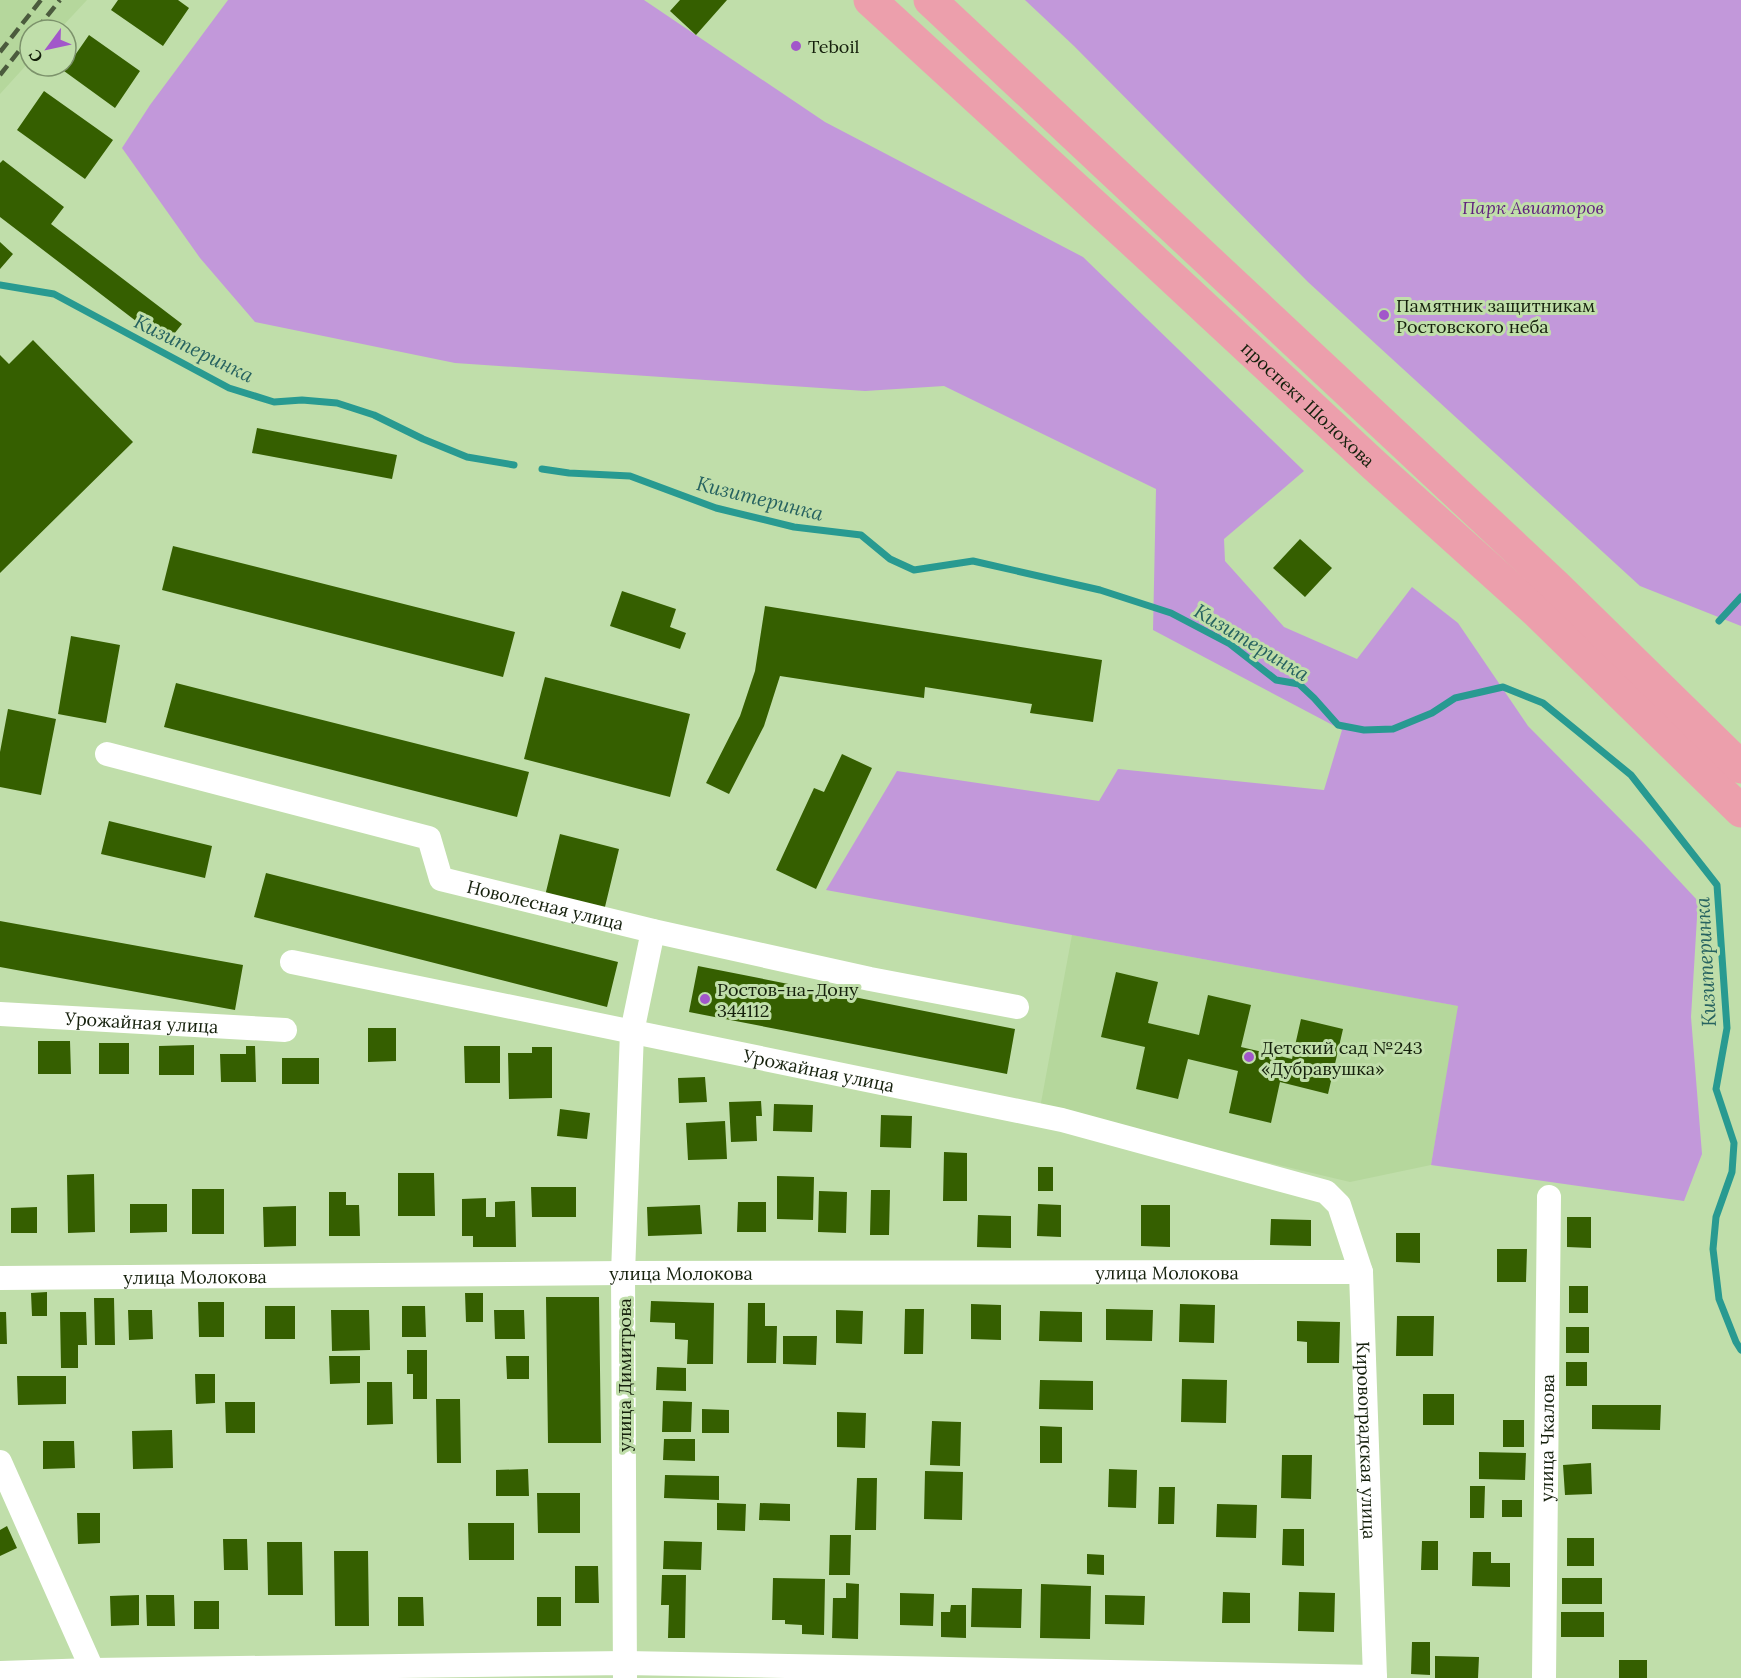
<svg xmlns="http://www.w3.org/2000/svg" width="1741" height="1678" viewBox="0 0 1741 1678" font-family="Lora,serif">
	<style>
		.built { fill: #b5d79c }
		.green { fill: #c298da }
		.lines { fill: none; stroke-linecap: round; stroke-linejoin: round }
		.stream { stroke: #289a91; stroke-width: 7 }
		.building { fill: #355f00 }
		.minor { stroke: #fff; stroke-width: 24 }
		.primary { stroke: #ec9fac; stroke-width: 33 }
		.rail { stroke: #4b5b3d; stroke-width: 4.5; stroke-dasharray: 12 6; stroke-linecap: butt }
		.poi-dot { fill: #a257ca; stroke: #c0deaa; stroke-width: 2 }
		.labels { text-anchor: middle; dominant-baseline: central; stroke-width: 6; stroke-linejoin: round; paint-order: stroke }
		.poi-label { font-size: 18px; fill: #15200c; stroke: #c0deaa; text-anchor: start }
		.park-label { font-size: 18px; font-style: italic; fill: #60217e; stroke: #c0deaa }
		.street-label { font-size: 18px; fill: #15200c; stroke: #c0deaa }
		.water-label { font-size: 20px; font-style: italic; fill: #266260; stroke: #c0deaa }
	</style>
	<rect width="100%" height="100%" fill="#c0deaa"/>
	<path class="built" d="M 0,0 L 87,0 L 59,30 L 30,30 L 30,61 L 0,94 Z
		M 1072,935 L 1459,1006 L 1431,1165 L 1350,1182 L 1040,1108 Z"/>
	<path class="green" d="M 228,0 L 644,0 L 825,122 L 1083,257 L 1304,471 L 1224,539 L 1225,561 L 1284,627 L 1357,659 L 1412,587 L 1458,623 L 1528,726 L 1643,842 L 1698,901 L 1691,1017 L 1702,1154 L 1684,1201 L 1431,1165 L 1458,1006 L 826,890 L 897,771 L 1099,801 L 1118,769 L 1324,790 L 1342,730 L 1153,630 L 1156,489 L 944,386 L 865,391 L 455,363 L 255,322 L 200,258 L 122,148 L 150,105 Z
		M 1025,0 L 1741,0 L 1741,626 L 1640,586 L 1308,282 L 1074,46 Z"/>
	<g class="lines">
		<path class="stream" d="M 0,285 L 54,294 L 229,388 L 274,402 L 302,400 L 337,403 L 374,415 L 423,439 L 467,457 L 514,465
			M 542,469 L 569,473 L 630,476 L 716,508 L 794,527 L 861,535 L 890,559 L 914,570 L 973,561 L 1100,590 L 1171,613 L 1230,644 L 1276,680 L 1299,684 L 1314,698 L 1338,725 L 1364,730 L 1393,729 L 1432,713 L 1455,698 L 1503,687 L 1543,703 L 1631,775 L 1717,885 L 1727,1028 L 1716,1089 L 1734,1143 L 1732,1172 L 1716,1217 L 1713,1249 L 1719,1299 L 1736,1342 L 1741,1350
			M 1719,621 L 1741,597"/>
	</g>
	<path class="building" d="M 118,0 L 178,0 L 189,8 L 163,46 L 111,10 Z
		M 680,0 L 727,0 L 696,35 L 670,11 Z
		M 89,35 L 140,71 L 115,108 L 64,71 Z
		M 44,91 L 113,140 L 85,179 L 17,130 Z
		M 3,160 L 64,207 L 51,224 L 182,324 L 166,344 L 0,217 L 0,163 Z
		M 0,242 L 13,254 L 0,269 Z
		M 33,340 L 133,442 L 0,573 L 0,355 L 9,364 Z
		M 257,428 L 397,455 L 392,479 L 252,453 Z
		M 1300,539 L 1332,568 L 1305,597 L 1273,568 Z
		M 173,546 L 515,632 L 503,677 L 162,590 Z
		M 622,591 L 676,609 L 670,627 L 686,633 L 680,649 L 610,626 Z
		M 765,606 L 1102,660 L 1093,722 L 1030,713 L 1032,704 L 925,687 L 924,698 L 780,676 L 764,726 L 729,794 L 706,783 L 740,716 L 755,671 Z
		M 71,636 L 120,645 L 106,723 L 58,714 Z
		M 545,677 L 690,714 L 670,797 L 524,759 Z
		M 176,683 L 529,772 L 517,817 L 164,727 Z
		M 8,709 L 56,719 L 41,795 L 0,787 L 0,752 Z
		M 842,754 L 872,768 L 816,889 L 776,870 L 814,788 L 824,792 Z
		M 109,821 L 212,846 L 205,878 L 101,854 Z
		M 560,834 L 619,849 L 603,915 L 544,900 Z
		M 266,873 L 618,962 L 607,1007 L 254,917 Z
		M 0,921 L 243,965 L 235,1010 L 0,967 Z
		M 698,966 L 1015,1029 L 1007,1074 L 689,1012 Z
		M 1116,972 L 1158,982 L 1148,1023 L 1199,1035 L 1208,995 L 1251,1005 L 1241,1047 L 1292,1059 L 1301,1019 L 1343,1029 L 1328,1094 L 1280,1082 L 1271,1123 L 1229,1113 L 1238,1071 L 1188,1059 L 1178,1099 L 1136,1089 L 1145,1047 L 1101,1037 Z
		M 368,1028 L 396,1028 L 396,1061 L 368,1062 Z
		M 38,1041 L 70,1041 L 71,1074 L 38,1074 Z
		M 99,1043 L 129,1043 L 129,1074 L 99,1074 Z
		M 194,1045 L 194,1075 L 159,1075 L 159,1046 Z
		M 246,1046 L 255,1046 L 256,1082 L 221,1082 L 220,1054 L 246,1054 Z
		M 464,1046 L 500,1046 L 500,1083 L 465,1083 Z
		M 532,1047 L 552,1047 L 552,1098 L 509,1099 L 508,1053 L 532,1053 Z
		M 282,1058 L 319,1058 L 319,1084 L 282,1084 Z
		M 705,1077 L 707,1102 L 679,1103 L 678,1078 Z
		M 761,1101 L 762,1116 L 756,1116 L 757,1141 L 731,1142 L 729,1102 Z
		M 774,1104 L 813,1105 L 812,1132 L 773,1131 Z
		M 560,1109 L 590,1113 L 587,1139 L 557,1136 Z
		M 881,1115 L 912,1116 L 911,1148 L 880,1147 Z
		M 725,1121 L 727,1159 L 688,1160 L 686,1123 Z
		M 944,1152 L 967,1153 L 967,1201 L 943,1201 Z
		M 1038,1167 L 1053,1167 L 1053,1191 L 1038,1191 Z
		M 398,1173 L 434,1173 L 435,1216 L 398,1216 Z
		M 94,1174 L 95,1232 L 68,1233 L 67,1175 Z
		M 777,1176 L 814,1177 L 813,1220 L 777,1219 Z
		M 531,1187 L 576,1187 L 576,1217 L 532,1217 Z
		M 192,1189 L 224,1189 L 224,1234 L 192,1234 Z
		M 871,1190 L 890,1190 L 889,1235 L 870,1235 Z
		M 819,1191 L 847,1192 L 846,1233 L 818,1232 Z
		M 329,1192 L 346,1192 L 346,1205 L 359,1205 L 360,1236 L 329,1236 Z
		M 486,1198 L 486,1217 L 495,1217 L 495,1202 L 515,1201 L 516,1247 L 473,1247 L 473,1236 L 462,1236 L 462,1199 Z
		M 738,1202 L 766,1202 L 766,1232 L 737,1232 Z
		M 130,1204 L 167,1204 L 167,1232 L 130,1233 Z
		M 1038,1204 L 1061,1205 L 1061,1237 L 1037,1236 Z
		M 700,1205 L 702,1234 L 648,1236 L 647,1207 Z
		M 1141,1205 L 1170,1205 L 1170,1247 L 1141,1246 Z
		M 296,1206 L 296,1246 L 264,1247 L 263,1207 Z
		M 37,1207 L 37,1233 L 11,1233 L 11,1208 Z
		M 978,1215 L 1011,1216 L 1011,1248 L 977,1247 Z
		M 1567,1217 L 1591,1217 L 1591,1248 L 1567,1247 Z
		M 1271,1219 L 1311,1220 L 1311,1246 L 1270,1245 Z
		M 1396,1233 L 1420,1233 L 1420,1263 L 1396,1262 Z
		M 1497,1249 L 1527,1249 L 1526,1282 L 1497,1282 Z
		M 1569,1286 L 1588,1286 L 1588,1313 L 1569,1313 Z
		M 47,1292 L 47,1316 L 32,1316 L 31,1293 Z
		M 465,1293 L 483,1293 L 483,1322 L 466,1322 Z
		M 546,1297 L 599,1297 L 601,1443 L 548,1443 Z
		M 94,1298 L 114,1298 L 115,1345 L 95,1345 Z
		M 651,1301 L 714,1303 L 713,1364 L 687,1364 L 688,1340 L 675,1339 L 675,1323 L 650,1322 Z
		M 198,1302 L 224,1302 L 224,1337 L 199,1337 Z
		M 748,1303 L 765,1303 L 765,1326 L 777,1326 L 776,1363 L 747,1363 Z
		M 971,1304 L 1001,1305 L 1001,1340 L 971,1339 Z
		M 1180,1304 L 1215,1305 L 1214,1343 L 1179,1342 Z
		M 265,1306 L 295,1306 L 295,1339 L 265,1339 Z
		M 402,1306 L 425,1306 L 426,1337 L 402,1337 Z
		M 905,1309 L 924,1309 L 923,1354 L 904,1354 Z
		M 1106,1309 L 1153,1310 L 1152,1341 L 1106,1340 Z
		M 128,1310 L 152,1310 L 153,1339 L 129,1340 Z
		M 331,1310 L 369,1310 L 370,1350 L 332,1351 Z
		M 494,1310 L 524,1310 L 525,1339 L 495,1339 Z
		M 836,1310 L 863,1311 L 862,1344 L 836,1343 Z
		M 1040,1311 L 1082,1312 L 1082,1342 L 1039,1341 Z
		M 0,1312 L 6,1312 L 7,1344 L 0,1344 Z
		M 60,1312 L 86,1312 L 87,1345 L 78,1345 L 78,1368 L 61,1368 Z
		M 1397,1316 L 1434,1316 L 1433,1356 L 1396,1356 Z
		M 1297,1321 L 1340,1322 L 1339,1363 L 1307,1363 L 1307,1342 L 1297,1341 Z
		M 1566,1327 L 1589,1327 L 1589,1353 L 1566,1353 Z
		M 783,1336 L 817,1336 L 816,1365 L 783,1364 Z
		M 407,1350 L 427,1350 L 427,1399 L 413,1399 L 413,1374 L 407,1374 Z
		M 329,1356 L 360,1356 L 360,1383 L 330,1384 Z
		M 506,1356 L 529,1356 L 529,1379 L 507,1379 Z
		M 1566,1362 L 1587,1362 L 1587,1386 L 1566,1386 Z
		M 657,1367 L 686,1368 L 686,1391 L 656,1390 Z
		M 195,1374 L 215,1374 L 215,1403 L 196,1404 Z
		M 17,1376 L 66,1376 L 66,1404 L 18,1405 Z
		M 1182,1379 L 1227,1380 L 1226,1423 L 1181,1422 Z
		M 1040,1380 L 1093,1381 L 1093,1410 L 1039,1409 Z
		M 367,1382 L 392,1382 L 393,1424 L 367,1425 Z
		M 1423,1394 L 1454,1394 L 1454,1425 L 1423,1425 Z
		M 436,1399 L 460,1399 L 461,1463 L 437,1463 Z
		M 663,1401 L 692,1402 L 691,1432 L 662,1432 Z
		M 225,1402 L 255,1402 L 255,1433 L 226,1433 Z
		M 1592,1405 L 1661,1405 L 1660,1430 L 1592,1429 Z
		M 702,1409 L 729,1410 L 729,1433 L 702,1433 Z
		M 837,1412 L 866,1413 L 865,1448 L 837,1447 Z
		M 1503,1420 L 1524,1420 L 1524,1447 L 1503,1447 Z
		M 932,1421 L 961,1422 L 960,1466 L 930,1465 Z
		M 1040,1426 L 1062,1427 L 1062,1463 L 1040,1463 Z
		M 172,1430 L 173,1468 L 133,1469 L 132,1431 Z
		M 664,1439 L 695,1439 L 695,1461 L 663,1460 Z
		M 43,1441 L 74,1441 L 75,1468 L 43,1469 Z
		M 1479,1452 L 1526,1453 L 1525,1480 L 1479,1479 Z
		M 1282,1455 L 1312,1455 L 1311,1499 L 1281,1498 Z
		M 1591,1463 L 1592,1494 L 1565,1495 L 1563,1465 Z
		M 528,1469 L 529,1496 L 496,1496 L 496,1470 Z
		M 1109,1469 L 1137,1470 L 1136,1508 L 1108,1507 Z
		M 925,1471 L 963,1472 L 962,1520 L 924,1519 Z
		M 665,1475 L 719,1476 L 719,1500 L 664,1498 Z
		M 857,1478 L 877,1478 L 876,1530 L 855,1530 Z
		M 1470,1486 L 1485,1486 L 1484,1518 L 1470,1518 Z
		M 1159,1487 L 1175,1487 L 1174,1524 L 1158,1524 Z
		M 537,1493 L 580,1493 L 580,1533 L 538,1533 Z
		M 1502,1500 L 1522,1500 L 1522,1517 L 1502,1517 Z
		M 717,1503 L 746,1504 L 745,1531 L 717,1530 Z
		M 760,1503 L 790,1504 L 790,1521 L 759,1520 Z
		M 1217,1504 L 1257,1505 L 1256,1538 L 1216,1537 Z
		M 77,1513 L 100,1513 L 100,1543 L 78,1544 Z
		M 468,1523 L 514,1523 L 514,1560 L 469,1560 Z
		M 7,1526 L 17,1548 L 0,1556 L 0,1530 Z
		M 1283,1529 L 1304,1529 L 1304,1566 L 1282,1565 Z
		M 830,1535 L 851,1535 L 850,1575 L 829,1575 Z
		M 1567,1538 L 1594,1538 L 1594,1566 L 1567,1566 Z
		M 223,1539 L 247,1539 L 248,1570 L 224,1570 Z
		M 664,1541 L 702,1542 L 701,1570 L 663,1569 Z
		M 1422,1541 L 1438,1541 L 1438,1570 L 1421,1570 Z
		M 267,1542 L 302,1542 L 303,1595 L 268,1595 Z
		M 334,1551 L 368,1551 L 369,1626 L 335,1626 Z
		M 1473,1552 L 1491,1552 L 1491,1563 L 1510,1563 L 1510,1587 L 1472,1586 Z
		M 1087,1554 L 1104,1555 L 1104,1575 L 1087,1574 Z
		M 575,1566 L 598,1566 L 599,1603 L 575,1603 Z
		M 662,1575 L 686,1575 L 685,1638 L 668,1638 L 669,1605 L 661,1605 Z
		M 773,1578 L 825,1579 L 824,1635 L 802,1634 L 802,1625 L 785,1624 L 785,1620 L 772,1620 Z
		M 1562,1578 L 1602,1578 L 1602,1604 L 1562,1604 Z
		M 846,1583 L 859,1584 L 858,1639 L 832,1638 L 833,1598 L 846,1598 Z
		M 1041,1584 L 1091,1586 L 1090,1639 L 1040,1638 Z
		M 972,1588 L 1022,1589 L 1021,1628 L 971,1627 Z
		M 1223,1592 L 1250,1593 L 1250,1623 L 1222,1623 Z
		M 1299,1592 L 1335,1593 L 1334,1632 L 1298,1631 Z
		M 900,1593 L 934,1594 L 933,1626 L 900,1625 Z
		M 139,1595 L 139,1625 L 111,1626 L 110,1596 Z
		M 146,1595 L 174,1595 L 175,1626 L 147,1626 Z
		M 1105,1595 L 1145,1596 L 1144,1625 L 1105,1624 Z
		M 398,1597 L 423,1597 L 424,1626 L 398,1626 Z
		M 537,1597 L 561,1597 L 561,1626 L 537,1626 Z
		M 194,1601 L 219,1601 L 219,1629 L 194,1629 Z
		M 951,1605 L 966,1605 L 966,1638 L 941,1637 L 941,1612 L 950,1612 Z
		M 1561,1612 L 1604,1612 L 1604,1637 L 1561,1637 Z
		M 1412,1642 L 1430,1642 L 1430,1675 L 1411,1674 Z
		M 1435,1656 L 1479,1657 L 1478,1678 L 1435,1678 Z
		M 1619,1660 L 1647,1660 L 1647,1678 L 1619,1678 Z"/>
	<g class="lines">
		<g class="minor">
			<path id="s1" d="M 107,754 L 429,838 L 441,879 L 653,931 L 870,979 L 1017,1007"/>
			<path id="s2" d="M 292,962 L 1062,1120 L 1326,1192 L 1339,1205 L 1361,1272 L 1375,1678"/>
			<path id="s3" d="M 0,1014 L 285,1030"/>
			<path id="s4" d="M 0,1278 L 623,1273 L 1361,1272"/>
			<path d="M 0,1462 L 96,1678"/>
			<path d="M 0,1673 L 93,1670 L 625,1663 L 1375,1677"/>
			<path d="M 625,1678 L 623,1273 L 632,1032 L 653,931"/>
			<path id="s5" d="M 1544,1678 L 1549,1197"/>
		</g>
		<g class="primary">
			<path id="s6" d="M 870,0 L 1147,254 L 1374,465 L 1536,611 L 1741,811"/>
			<path d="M 930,0 L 1556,586 L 1741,767"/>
		</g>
		<path class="rail" d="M 36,30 L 60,0
			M 0,52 L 41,0
			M 0,75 L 30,37"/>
	</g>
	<g class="poi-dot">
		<circle cx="796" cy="46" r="6"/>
		<circle cx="1384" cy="315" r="6"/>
		<circle cx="705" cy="999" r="6"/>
		<circle cx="1249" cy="1057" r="6"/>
	</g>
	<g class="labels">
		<g class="poi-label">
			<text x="808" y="46">Teboil</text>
			<text x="1396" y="305">Памятник защитникам<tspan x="1396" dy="21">Ростовского неба</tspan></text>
			<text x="717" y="989">Ростов-на-Дону<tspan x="717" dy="21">344112</tspan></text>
			<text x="1261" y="1047">Детский сад №243<tspan x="1261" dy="21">«Дубравушка»</tspan></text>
		</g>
		<g class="park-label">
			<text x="1533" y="207">Парк Авиаторов</text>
		</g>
		<g class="street-label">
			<text stroke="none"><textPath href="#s6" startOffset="596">проспект Шолохова</textPath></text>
			<text stroke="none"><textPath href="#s1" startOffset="483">Новолесная улица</textPath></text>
			<text stroke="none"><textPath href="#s3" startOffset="142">Урожайная улица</textPath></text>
			<text stroke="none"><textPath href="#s2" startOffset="538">Урожайная улица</textPath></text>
			<text stroke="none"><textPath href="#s4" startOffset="681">улица Молокова</textPath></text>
			<text stroke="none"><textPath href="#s4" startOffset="1167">улица Молокова</textPath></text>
			<text stroke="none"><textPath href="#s4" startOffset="195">улица Молокова</textPath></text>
			<text transform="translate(624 1375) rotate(-90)">улица Димитрова</text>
			<text stroke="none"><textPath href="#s5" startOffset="240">улица Чкалова</textPath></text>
			<text stroke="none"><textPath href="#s2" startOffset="1317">Кировоградская улица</textPath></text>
		</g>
		<g class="water-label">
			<text transform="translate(194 348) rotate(26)">Кизитеринка</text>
			<text transform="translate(760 498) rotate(14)">Кизитеринка</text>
			<text transform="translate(1252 642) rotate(31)">Кизитеринка</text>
			<text transform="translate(1705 962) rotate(-93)">Кизитеринка</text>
		</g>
	</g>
	<g transform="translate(48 48) rotate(237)"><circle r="28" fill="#c0deaa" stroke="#7c926b" stroke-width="1.5"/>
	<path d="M0-4.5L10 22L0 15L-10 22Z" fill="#a257ca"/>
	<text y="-9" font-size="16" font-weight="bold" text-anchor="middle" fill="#15200c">С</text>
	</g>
</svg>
